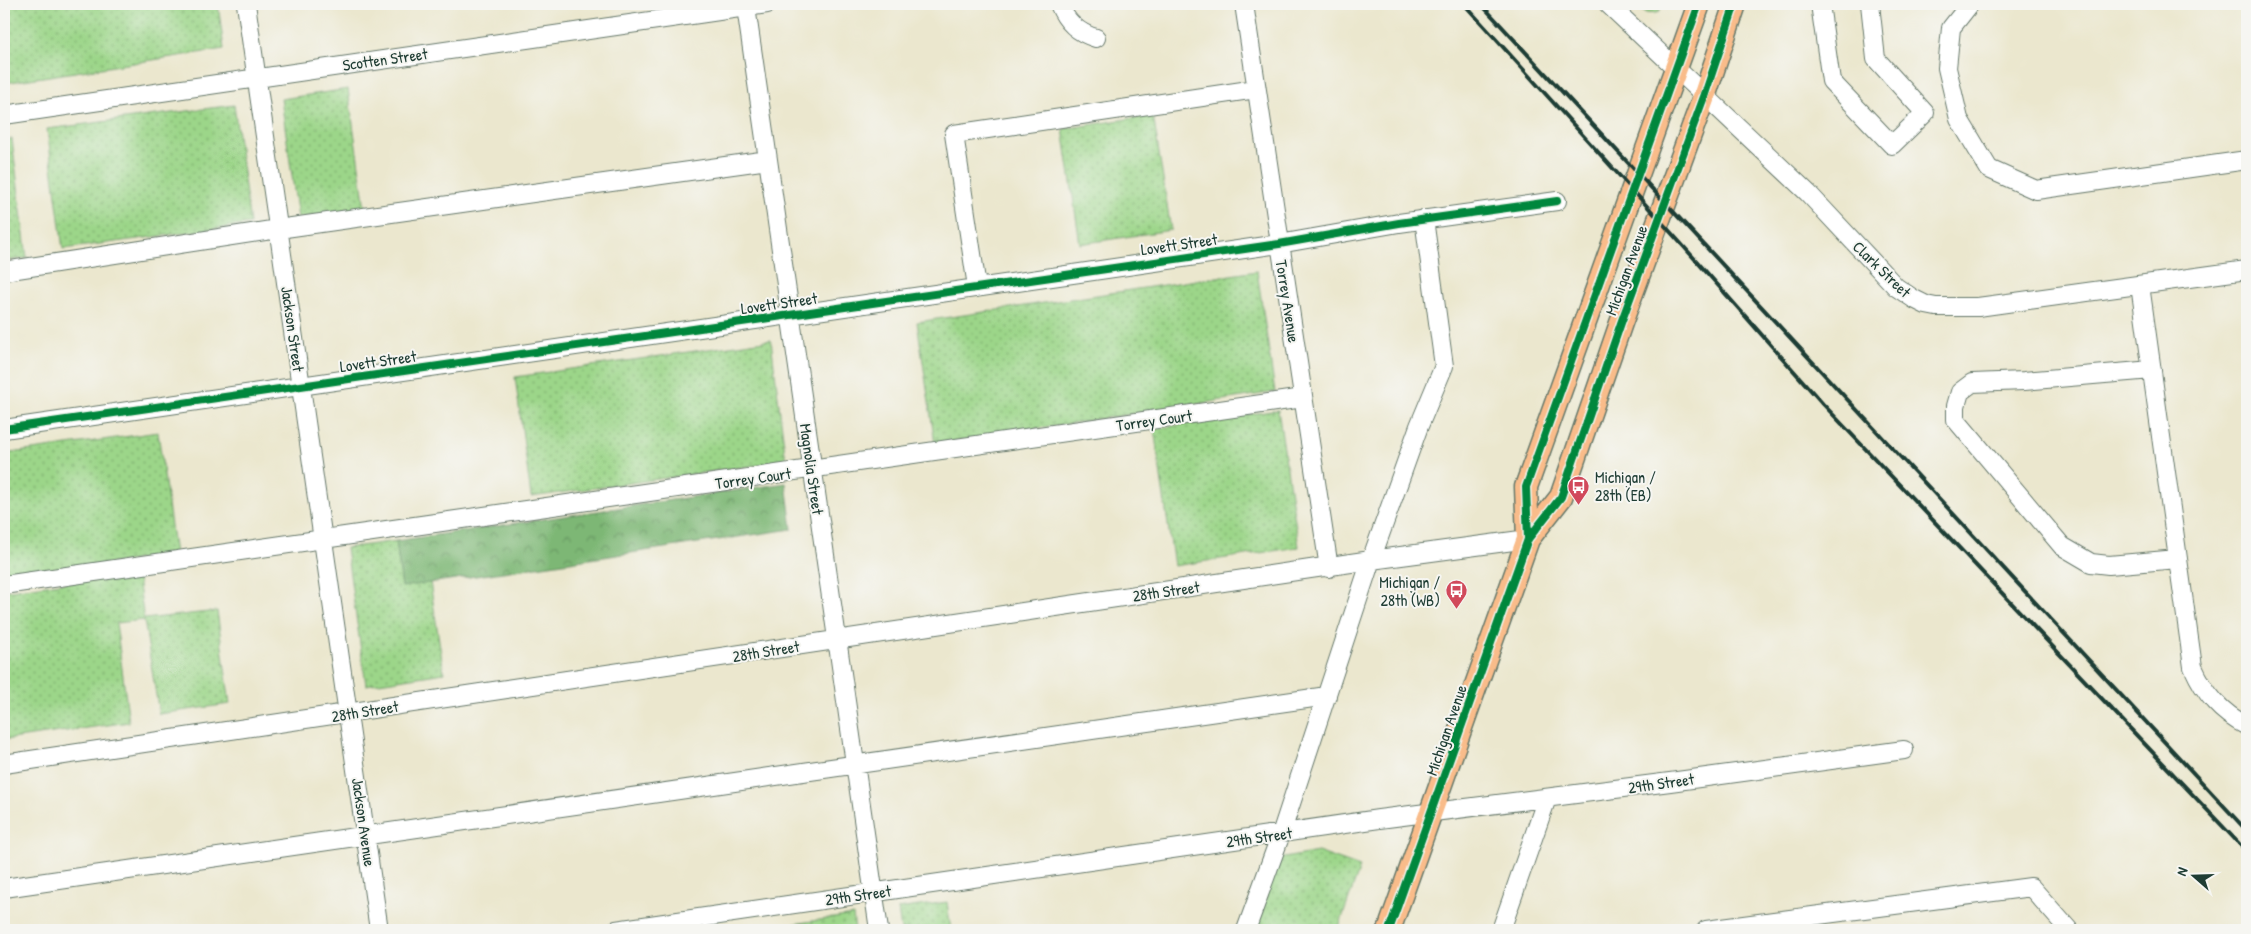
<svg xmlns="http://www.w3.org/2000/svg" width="2251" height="934" viewBox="0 0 2251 934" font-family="'Patrick Hand',sans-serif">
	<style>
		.grass { fill: url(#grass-dots); stroke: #5e8a5e }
		.forest { fill: url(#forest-crowns); stroke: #4e7a54 }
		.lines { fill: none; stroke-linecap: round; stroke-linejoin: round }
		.minor-casing { stroke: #66786a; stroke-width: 20 }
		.major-casing { stroke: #66786a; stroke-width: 25 }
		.minor { stroke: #fff; stroke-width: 18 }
		.major { stroke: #f9bc8a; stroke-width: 22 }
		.rail { stroke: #1f3d34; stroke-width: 4 }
		.cycleway-casing { stroke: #f6f6f2; stroke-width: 11 }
		.cycleway { stroke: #00873e; stroke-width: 8 }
		.labels { text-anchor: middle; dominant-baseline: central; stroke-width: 4; stroke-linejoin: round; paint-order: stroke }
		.street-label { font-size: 16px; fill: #1f3d34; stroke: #f6f6f2 }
		.poi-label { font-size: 16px; fill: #1f3d34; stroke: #f6f6f2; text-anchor: start }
	</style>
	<defs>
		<pattern id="grass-dots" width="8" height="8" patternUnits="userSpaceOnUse" patternTransform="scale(1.25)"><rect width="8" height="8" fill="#9cd689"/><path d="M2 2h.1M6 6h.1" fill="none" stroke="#7faf71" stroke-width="1.8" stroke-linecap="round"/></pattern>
		<pattern id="forest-crowns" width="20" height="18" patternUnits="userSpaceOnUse" patternTransform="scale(1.25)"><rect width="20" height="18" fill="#7db775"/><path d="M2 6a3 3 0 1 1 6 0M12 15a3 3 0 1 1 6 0" fill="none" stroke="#669661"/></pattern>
	</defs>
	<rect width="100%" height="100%" fill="#f6f6f2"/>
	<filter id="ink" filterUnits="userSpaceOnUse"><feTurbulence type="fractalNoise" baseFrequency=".02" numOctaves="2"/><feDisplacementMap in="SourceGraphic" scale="10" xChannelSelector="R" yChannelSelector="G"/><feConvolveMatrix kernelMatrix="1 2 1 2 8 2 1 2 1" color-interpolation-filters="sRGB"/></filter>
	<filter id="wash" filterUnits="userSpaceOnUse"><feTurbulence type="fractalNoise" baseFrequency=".0096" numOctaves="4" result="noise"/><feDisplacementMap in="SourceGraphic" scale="20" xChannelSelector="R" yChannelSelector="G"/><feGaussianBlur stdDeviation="1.12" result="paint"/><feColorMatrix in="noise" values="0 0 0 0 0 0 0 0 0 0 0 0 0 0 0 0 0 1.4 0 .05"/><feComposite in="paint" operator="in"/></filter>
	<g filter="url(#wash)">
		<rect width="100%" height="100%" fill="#ebe7ce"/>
		<path class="grass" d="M 4,4 L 218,4 L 224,49 L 4,83 Z
			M 1634,4 L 1663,4 L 1659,12 C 1647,16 1642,12 1634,4 Z
			M 348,89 L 365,208 L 298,218 L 281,99 Z
			M 234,105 L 250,224 L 63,249 L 47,129 Z
			M 1153,115 L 1171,230 L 1080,244 L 1063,129 Z
			M 12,139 L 27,258 L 4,261 L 4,140 Z
			M 1257,271 L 1275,392 L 935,444 L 917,322 Z
			M 771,340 L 786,461 L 531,497 L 515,377 Z
			M 1278,410 L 1299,547 L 1174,566 L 1154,429 Z
			M 158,432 L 175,554 L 4,579 L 4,454 Z
			M 396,541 L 402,586 L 430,582 L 444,673 L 366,685 L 346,548 Z
			M 137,572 L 144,619 L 217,611 L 230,704 L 159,714 L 144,620 L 116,623 L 129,722 L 4,740 L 4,591 Z
			M 1318,852 L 1360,867 L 1338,930 L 1252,930 L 1278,859 Z
			M 947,902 L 951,930 L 901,930 L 898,909 Z
			M 853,915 L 855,930 L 780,930 L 779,926 Z"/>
		<path class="forest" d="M 786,483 L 792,529 L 402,587 L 396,541 Z"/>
	</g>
	<g filter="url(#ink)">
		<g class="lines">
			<defs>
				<path id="minor" d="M 246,4 L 379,930
					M 1059,4 C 1066,22 1078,33 1096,38
					M 1244,4 L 1329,568
					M 1608,4 L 1808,193 L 1896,287 L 1914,299 L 1926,305 L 1936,307 L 1978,307 L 2247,270
					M 1820,4 L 1831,81 L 1892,145 L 1925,113 L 1876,59 L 1870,4
					M 1970,4 L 1951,28 L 1947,68 L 1959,119 L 1989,169 L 2036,190 L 2247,160
					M 746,7 L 879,930
					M 4,115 L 767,4
					M 4,271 L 278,229 L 768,160
					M 2140,285 L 2193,667 C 2205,694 2221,713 2247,726
					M 977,287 L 954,134 L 1256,89
					M 2152,370 L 2024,381 L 1972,383 L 1960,392 L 1956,406 L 1956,420 L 2062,546 L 2091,563 L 2109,565 L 2178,559
					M 4,429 L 1279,244 L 1399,223 L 1557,201
					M 4,585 L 1303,398
					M 4,764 L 1371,560 L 1528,539
					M 4,888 L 1327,696
					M 616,930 L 1379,819 L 1670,782 L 1904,750
					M 1246,930 L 1281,834 L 1371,560 L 1419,426 L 1444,366 L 1424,219
					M 1501,930 L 1547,798
					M 1706,930 L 2031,887 L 2069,930"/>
				<path id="major" d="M 1528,539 L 1526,487 L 1699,4
					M 1389,930 L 1528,539 L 1561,497 L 1621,323 L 1705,94 L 1735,4"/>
			</defs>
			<use href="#minor" class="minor-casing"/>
			<use href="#major" class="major-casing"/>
			<use href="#minor" class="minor"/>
			<use href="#major" class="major"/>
			<path class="rail" d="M 1464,4 L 1685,248 L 1823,404 L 2247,852
				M 1481,4 L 2247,831"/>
			<defs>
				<path id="cycleway" d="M 4,429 L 1279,244 L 1399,223 L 1557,201
					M 1528,539 L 1526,487 L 1699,4
					M 1389,930 L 1528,539 L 1561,497 L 1621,323 L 1705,94 L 1735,4"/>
			</defs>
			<use href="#cycleway" class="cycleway-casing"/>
			<use href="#cycleway" class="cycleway"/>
		</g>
	</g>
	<defs>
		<symbol id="bus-pin" viewBox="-11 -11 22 30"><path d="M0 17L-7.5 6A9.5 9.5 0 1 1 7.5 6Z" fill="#d1495b" stroke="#f6f6f2"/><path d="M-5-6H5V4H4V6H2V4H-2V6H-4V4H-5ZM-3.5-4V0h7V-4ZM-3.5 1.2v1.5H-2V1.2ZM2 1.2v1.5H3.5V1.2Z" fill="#fff"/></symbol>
	</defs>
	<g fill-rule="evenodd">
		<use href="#bus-pin" x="1566" y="474" width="25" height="34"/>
		<use href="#bus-pin" x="1444" y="578" width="25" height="34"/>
	</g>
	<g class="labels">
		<g class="street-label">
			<text transform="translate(385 59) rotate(-8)">Scotten Street</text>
			<text transform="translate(1179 244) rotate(-8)">Lovett Street</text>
			<text transform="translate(1882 269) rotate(44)">Clark Street</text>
			<text transform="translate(1626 270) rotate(-70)">Michigan Avenue</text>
			<text transform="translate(1288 301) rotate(81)">Torrey Avenue</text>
			<text transform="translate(779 303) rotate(-8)">Lovett Street</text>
			<text transform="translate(293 329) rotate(82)">Jackson Street</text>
			<text transform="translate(378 361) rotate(-8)">Lovett Street</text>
			<text transform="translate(1154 420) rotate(-8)">Torrey Court</text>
			<text transform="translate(812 469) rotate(82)">Magnolia Street</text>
			<text transform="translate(753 478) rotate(-8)">Torrey Court</text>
			<text transform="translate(1166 591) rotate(-8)">28th Street</text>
			<text transform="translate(766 651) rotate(-9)">28th Street</text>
			<text transform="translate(365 711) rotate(-9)">28th Street</text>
			<text transform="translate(1446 730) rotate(-71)">Michigan Avenue</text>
			<text transform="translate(1661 783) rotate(-8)">29th Street</text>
			<text transform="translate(364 822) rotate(82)">Jackson Avenue</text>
			<text transform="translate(1259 837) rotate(-8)">29th Street</text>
			<text transform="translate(858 895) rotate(-8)">29th Street</text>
		</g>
		<g class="poi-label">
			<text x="1595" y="477">Michigan /<tspan x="1595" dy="18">28th (EB)</tspan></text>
			<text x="1440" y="582" text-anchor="end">Michigan /<tspan x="1440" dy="18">28th (WB)</tspan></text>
		</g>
	</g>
	<rect width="2251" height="934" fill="none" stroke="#f6f6f2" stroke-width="20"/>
	<g transform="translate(2194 876) rotate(290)" stroke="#f6f6f2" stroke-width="4" paint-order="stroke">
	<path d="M0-4L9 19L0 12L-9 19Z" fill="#1f3d34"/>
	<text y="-8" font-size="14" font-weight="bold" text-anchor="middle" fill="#1f3d34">N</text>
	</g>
</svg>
